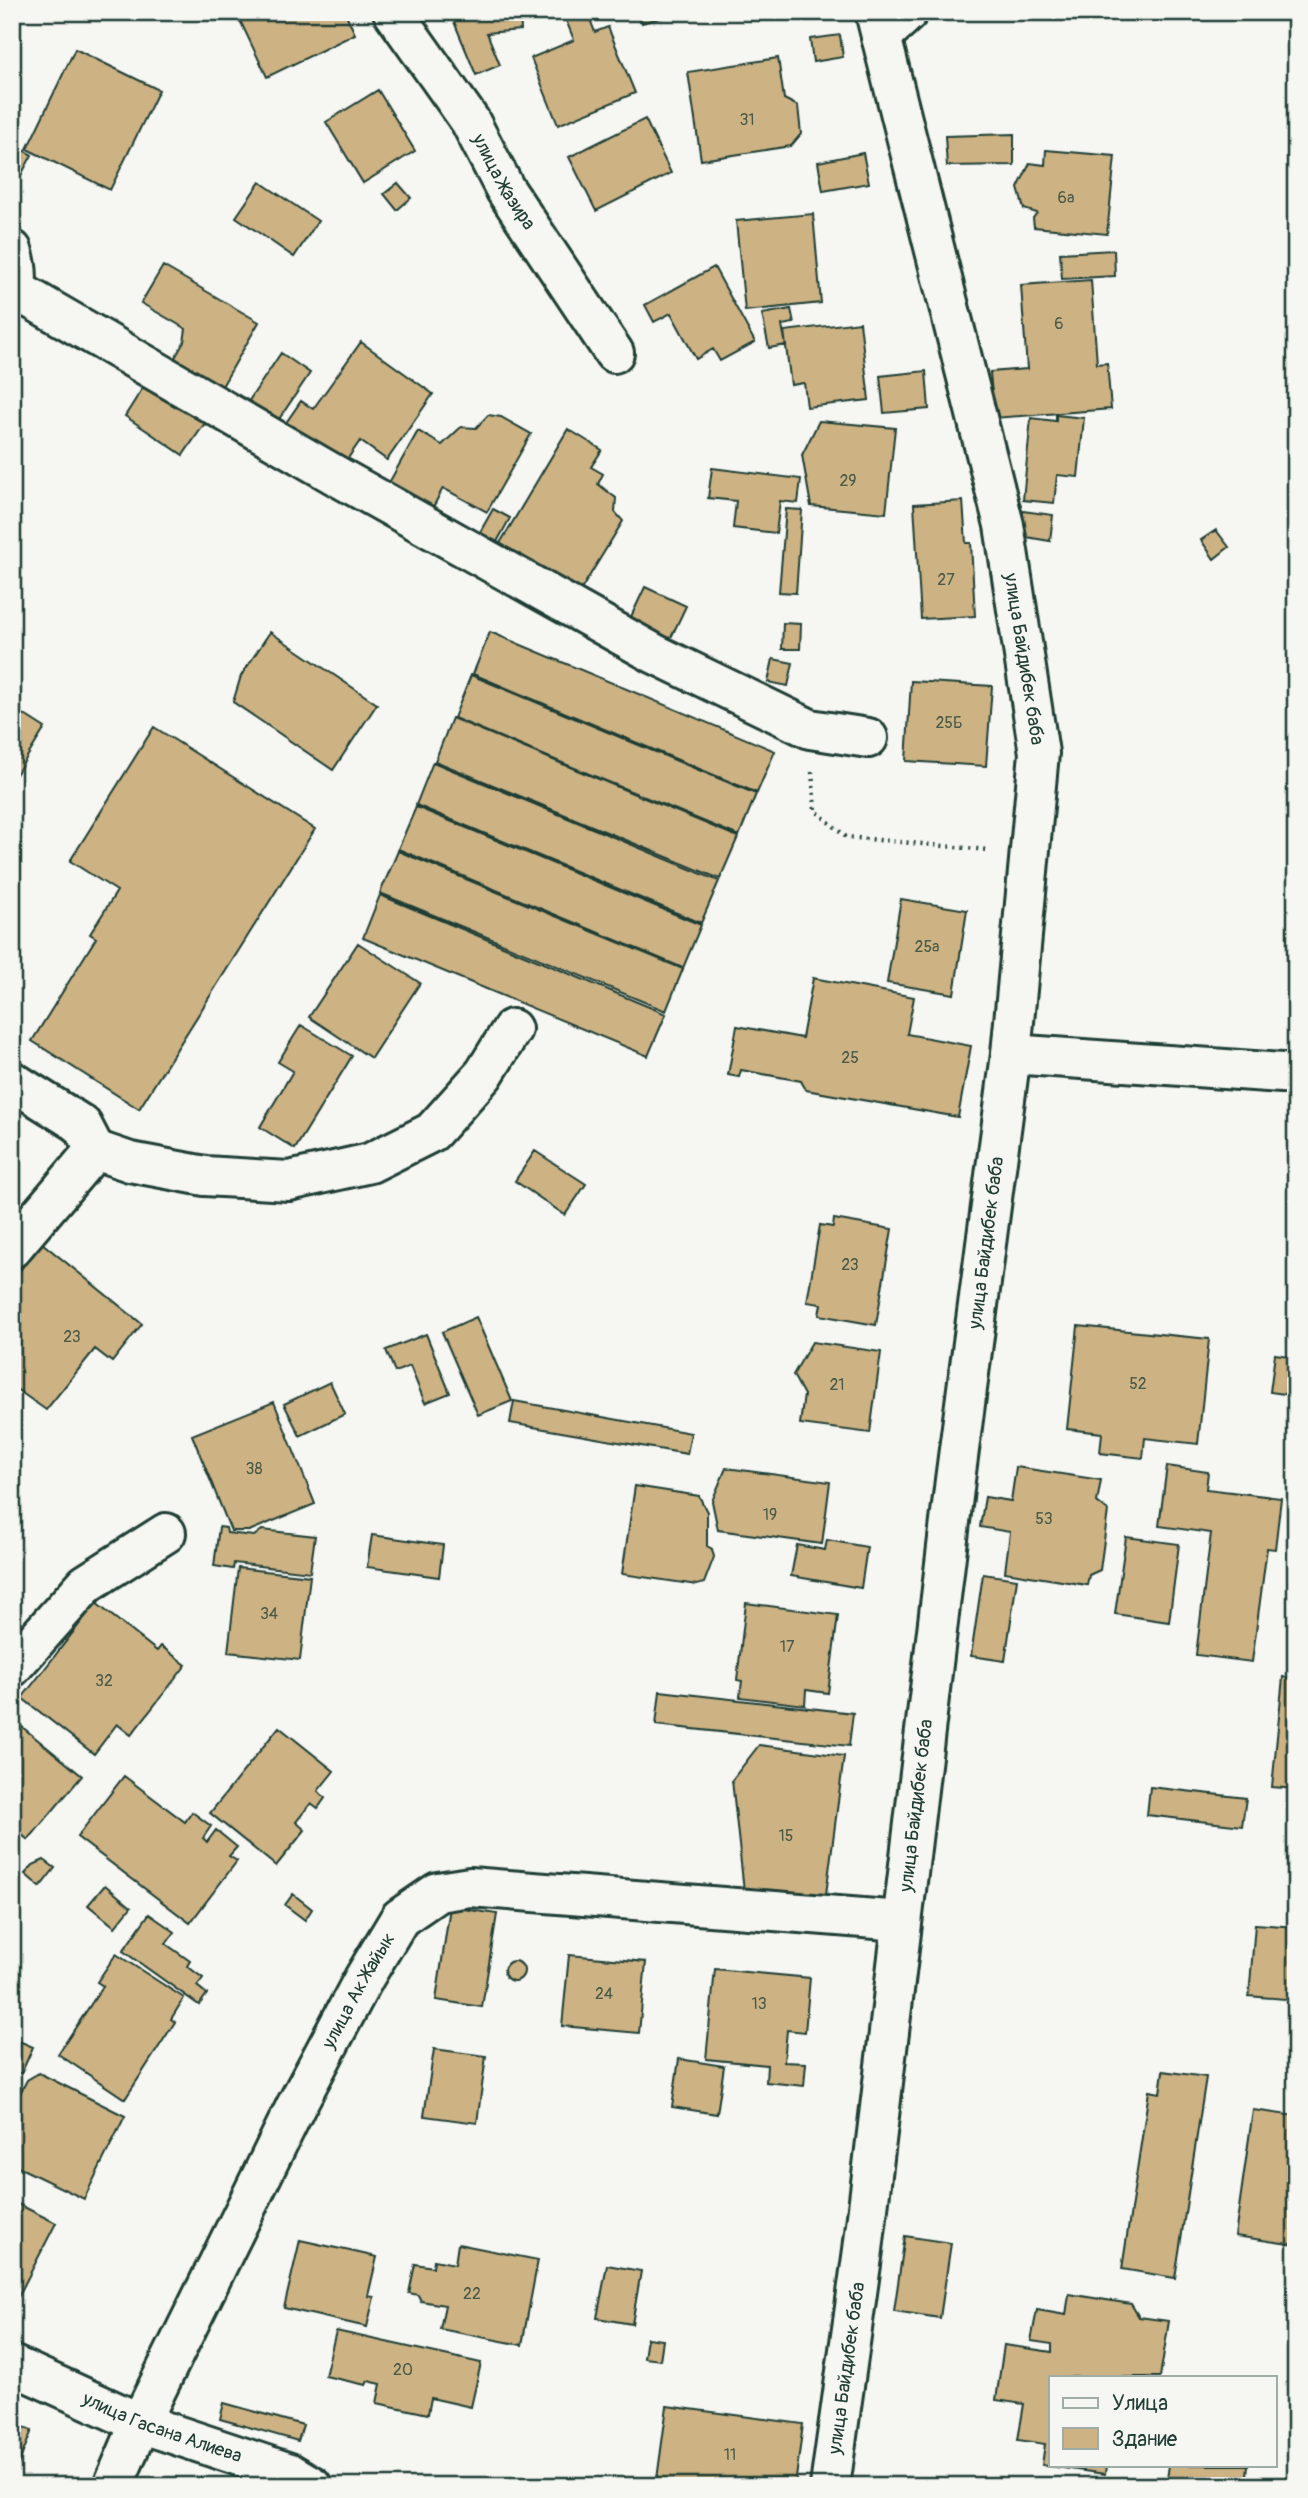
<svg xmlns="http://www.w3.org/2000/svg" width="1308" height="2498" viewBox="0 0 1308 2498" font-family="Pangolin,sans-serif">
	<style>
		.building { fill: #cdb283; stroke: #1f3d34; stroke-width: 2 }
		.lines { fill: none; stroke-linecap: round; stroke-linejoin: round }
		.street-casing { stroke: #1f3d34; stroke-width: 44 }
		.path { stroke: #1f3d34; stroke-width: 4.5; stroke-dasharray: 2 5; stroke-linecap: butt }
		.street { stroke: #f6f6f2; stroke-width: 38 }
		.labels { text-anchor: middle; dominant-baseline: central; stroke-width: 5; stroke-linejoin: round; paint-order: stroke }
		.number-label { font-size: 16px; fill: #4a5a48 }
		.street-label { font-size: 19px; fill: #1f3d34; stroke: #f6f6f2 }
	</style>
	<rect width="100%" height="100%" fill="#f6f6f2"/>
	<filter id="ink" filterUnits="userSpaceOnUse"><feTurbulence type="fractalNoise" baseFrequency=".0143" numOctaves="2"/><feDisplacementMap in="SourceGraphic" scale="14" xChannelSelector="R" yChannelSelector="G"/><feConvolveMatrix kernelMatrix="1 2 1 2 8 2 1 2 1" color-interpolation-filters="sRGB"/></filter>
	<g filter="url(#ink)">
		<path class="building" d="M 236,12 L 345,12 L 355,34 L 267,77 Z
			M 450,12 L 520,12 L 521,30 L 487,33 L 500,65 L 476,75 Z
			M 587,12 L 595,32 L 608,27 L 635,93 L 558,125 L 531,58 L 574,40 L 566,20 Z
			M 639,12 L 682,12 L 642,23 Z
			M 840,35 L 843,57 L 813,62 L 810,39 Z
			M 75,49 L 159,90 L 110,190 L 27,149 Z
			M 778,58 L 784,99 L 798,106 L 801,134 L 791,146 L 701,160 L 688,72 Z
			M 378,90 L 415,151 L 363,183 L 326,122 Z
			M 645,119 L 671,173 L 596,211 L 569,157 Z
			M 1014,134 L 1014,165 L 947,166 L 945,136 Z
			M 12,144 L 32,155 L 14,188 L 12,187 Z
			M 1046,150 L 1115,156 L 1107,234 L 1034,227 L 1033,218 L 1037,213 L 1024,209 L 1018,188 L 1030,163 L 1045,165 Z
			M 863,153 L 869,183 L 823,191 L 818,162 Z
			M 260,182 L 318,221 L 294,257 L 236,217 Z
			M 398,183 L 411,198 L 397,210 L 384,194 Z
			M 813,214 L 821,303 L 745,311 L 736,221 Z
			M 1114,250 L 1115,276 L 1062,279 L 1060,253 Z
			M 163,266 L 259,322 L 213,402 L 165,375 L 184,342 L 186,329 L 141,303 Z
			M 714,267 L 755,342 L 720,361 L 713,349 L 696,359 L 671,313 L 654,322 L 645,305 Z
			M 1091,280 L 1097,364 L 1107,363 L 1111,409 L 994,418 L 990,372 L 1027,369 L 1021,285 Z
			M 791,309 L 794,323 L 782,325 L 786,345 L 769,348 L 762,314 Z
			M 860,322 L 869,400 L 807,407 L 804,383 L 791,385 L 784,331 Z
			M 361,342 L 433,394 L 387,460 L 360,441 L 339,471 L 281,430 L 301,401 L 313,409 Z
			M 281,353 L 310,373 L 273,428 L 244,408 Z
			M 926,371 L 929,409 L 884,413 L 880,376 Z
			M 146,383 L 205,423 L 183,455 L 125,416 Z
			M 488,415 L 501,417 L 531,434 L 487,512 L 443,488 L 430,513 L 386,488 L 418,431 L 442,445 L 461,427 L 476,428 Z
			M 1056,415 L 1084,418 L 1078,477 L 1057,475 L 1054,503 L 1023,500 L 1031,418 L 1056,421 Z
			M 819,421 L 895,428 L 886,513 L 811,506 L 802,455 Z
			M 568,429 L 602,450 L 591,467 L 603,474 L 598,484 L 616,498 L 615,512 L 623,521 L 576,598 L 496,550 Z
			M 712,468 L 801,479 L 798,503 L 780,501 L 776,533 L 733,528 L 736,501 L 708,498 Z
			M 963,501 L 966,543 L 971,543 L 975,616 L 921,619 L 914,504 Z
			M 493,509 L 510,518 L 492,551 L 475,541 Z
			M 786,509 L 802,510 L 796,593 L 779,592 Z
			M 1023,511 L 1053,515 L 1050,541 L 1020,536 Z
			M 1216,530 L 1229,547 L 1214,559 L 1201,540 Z
			M 645,587 L 686,606 L 669,642 L 628,623 Z
			M 783,623 L 801,624 L 800,649 L 782,649 Z
			M 270,632 L 377,704 L 333,770 L 233,702 L 241,676 Z
			M 490,632 L 775,751 L 757,793 L 473,674 Z
			M 773,659 L 793,663 L 788,686 L 768,682 Z
			M 471,675 L 756,794 L 739,836 L 454,718 Z
			M 911,681 L 992,686 L 986,766 L 906,761 Z
			M 12,707 L 45,728 L 12,781 Z
			M 452,718 L 738,837 L 720,879 L 435,761 Z
			M 154,727 L 315,829 L 139,1109 L 32,1041 L 96,938 L 90,934 L 117,891 L 70,861 Z
			M 433,762 L 719,881 L 701,923 L 416,805 Z
			M 416,807 L 701,925 L 683,968 L 398,849 Z
			M 398,851 L 683,969 L 666,1011 L 380,893 Z
			M 380,895 L 666,1014 L 648,1056 L 363,938 Z
			M 901,899 L 967,910 L 954,994 L 887,983 Z
			M 358,943 L 420,983 L 371,1058 L 309,1017 Z
			M 813,978 L 914,997 L 907,1034 L 971,1046 L 958,1117 L 806,1090 L 801,1081 L 741,1070 L 739,1077 L 728,1075 L 737,1026 L 802,1038 Z
			M 301,1025 L 352,1056 L 295,1149 L 260,1127 L 293,1071 L 278,1062 Z
			M 535,1151 L 586,1184 L 565,1215 L 515,1181 Z
			M 834,1219 L 892,1229 L 876,1325 L 819,1315 L 821,1304 L 807,1302 L 820,1225 L 833,1227 Z
			M 42,1243 L 142,1324 L 112,1362 L 95,1349 L 46,1410 L 12,1386 L 12,1280 Z
			M 476,1317 L 512,1401 L 478,1415 L 442,1332 Z
			M 1078,1326 L 1209,1339 L 1198,1444 L 1145,1438 L 1143,1458 L 1100,1453 L 1102,1433 L 1067,1429 Z
			M 426,1334 L 450,1393 L 425,1403 L 410,1366 L 395,1372 L 386,1350 Z
			M 812,1342 L 881,1352 L 870,1433 L 800,1424 L 804,1395 L 793,1375 Z
			M 1275,1354 L 1296,1357 L 1292,1395 L 1270,1392 Z
			M 330,1382 L 345,1414 L 300,1436 L 284,1404 Z
			M 514,1401 L 691,1433 L 687,1454 L 510,1423 Z
			M 274,1402 L 315,1504 L 249,1531 L 231,1531 L 192,1435 Z
			M 1167,1466 L 1208,1472 L 1206,1489 L 1281,1498 L 1275,1549 L 1267,1548 L 1252,1662 L 1196,1655 L 1211,1533 L 1159,1526 Z
			M 1016,1467 L 1101,1480 L 1097,1502 L 1108,1511 L 1100,1570 L 1089,1575 L 1087,1585 L 1005,1572 L 1010,1532 L 980,1527 L 985,1497 L 1011,1501 Z
			M 726,1468 L 830,1482 L 822,1544 L 718,1530 L 712,1501 Z
			M 635,1486 L 699,1496 L 707,1512 L 707,1546 L 712,1549 L 714,1557 L 704,1583 L 697,1585 L 622,1574 Z
			M 219,1527 L 226,1528 L 227,1533 L 254,1536 L 262,1530 L 315,1536 L 310,1572 L 234,1563 L 233,1569 L 214,1566 Z
			M 372,1535 L 443,1545 L 439,1577 L 367,1567 Z
			M 1126,1537 L 1179,1544 L 1169,1622 L 1115,1614 Z
			M 827,1540 L 867,1547 L 861,1588 L 791,1576 L 797,1545 L 825,1550 Z
			M 238,1568 L 310,1576 L 300,1660 L 228,1652 Z
			M 983,1574 L 1017,1579 L 1005,1661 L 971,1656 Z
			M 96,1603 L 157,1651 L 161,1646 L 186,1665 L 131,1735 L 117,1724 L 94,1754 L 22,1698 Z
			M 746,1603 L 838,1615 L 828,1693 L 806,1690 L 805,1705 L 740,1697 L 742,1681 L 737,1680 Z
			M 1283,1677 L 1296,1679 L 1296,1789 L 1272,1787 Z
			M 660,1691 L 853,1713 L 849,1746 L 656,1725 Z
			M 21,1726 L 82,1776 L 28,1840 L 21,1834 L 12,1844 L 12,1731 Z
			M 279,1727 L 334,1771 L 318,1791 L 325,1798 L 318,1808 L 311,1803 L 296,1822 L 305,1830 L 276,1866 L 210,1813 Z
			M 759,1745 L 844,1756 L 825,1902 L 744,1891 L 732,1780 Z
			M 124,1776 L 185,1822 L 192,1812 L 211,1826 L 203,1838 L 207,1842 L 216,1830 L 237,1847 L 229,1856 L 237,1861 L 190,1923 L 77,1837 Z
			M 1150,1787 L 1246,1798 L 1242,1826 L 1147,1815 Z
			M 44,1860 L 55,1868 L 40,1887 L 25,1874 L 33,1865 Z
			M 105,1885 L 131,1907 L 115,1927 L 88,1905 Z
			M 293,1894 L 312,1909 L 305,1920 L 285,1905 Z
			M 450,1907 L 497,1914 L 482,2007 L 436,2000 Z
			M 149,1914 L 175,1932 L 166,1944 L 190,1961 L 187,1966 L 203,1978 L 197,1986 L 207,1994 L 199,2005 L 123,1951 Z
			M 1255,1924 L 1296,1927 L 1296,2000 L 1249,1996 Z
			M 116,1954 L 184,1998 L 171,2019 L 175,2022 L 125,2099 L 58,2054 L 103,1986 L 97,1982 Z
			M 569,1955 L 646,1962 L 639,2033 L 562,2026 Z
			M504 1971a10 10 0 1 1 20 0a10 10 0 1 1-20 0Z
			M 715,1969 L 810,1978 L 805,2032 L 787,2030 L 784,2062 L 806,2063 L 804,2086 L 766,2082 L 767,2065 L 706,2059 Z
			M 12,2038 L 33,2047 L 21,2074 L 12,2070 Z
			M 434,2049 L 486,2056 L 477,2123 L 424,2116 Z
			M 679,2059 L 724,2066 L 717,2114 L 672,2107 Z
			M 1163,2071 L 1206,2077 L 1175,2278 L 1122,2269 L 1149,2091 L 1160,2093 Z
			M 39,2073 L 125,2116 L 84,2199 L 12,2164 L 12,2109 L 27,2080 Z
			M 1253,2110 L 1296,2116 L 1296,2245 L 1235,2236 Z
			M 12,2201 L 56,2223 L 18,2297 L 12,2294 Z
			M 905,2236 L 951,2243 L 940,2318 L 894,2311 Z
			M 300,2240 L 377,2257 L 368,2296 L 374,2297 L 367,2327 L 284,2308 Z
			M 458,2244 L 538,2260 L 522,2345 L 440,2329 L 445,2305 L 421,2301 L 418,2295 L 409,2293 L 415,2264 L 433,2267 L 434,2260 L 455,2264 Z
			M 607,2265 L 641,2271 L 632,2324 L 597,2318 Z
			M 1069,2294 L 1131,2304 L 1139,2317 L 1169,2321 L 1160,2377 L 1051,2377 L 1051,2465 L 1106,2465 L 1105,2474 L 1042,2465 L 1045,2444 L 1018,2440 L 1024,2404 L 996,2400 L 1004,2345 L 1052,2352 L 1052,2344 L 1031,2341 L 1037,2310 L 1066,2315 Z
			M 336,2331 L 481,2363 L 471,2407 L 431,2398 L 428,2414 L 377,2403 L 381,2384 L 368,2381 L 366,2385 L 325,2376 Z
			M 647,2338 L 663,2340 L 660,2360 L 644,2358 Z
			M 224,2403 L 303,2425 L 298,2441 L 220,2419 Z
			M 667,2406 L 803,2424 L 795,2486 L 656,2486 Z
			M 12,2423 L 32,2430 L 12,2480 Z
			M 1169,2465 L 1248,2465 L 1246,2486 L 1167,2479 Z"/>
		<g class="lines">
			<defs>
				<g id="street">
					<path id="s1" d="M 393,12 L 470,121 L 505,189 L 614,353"/>
					<path d="M 881,37 L 908,12"/>
					<path d="M 12,250 C 17,265 20,282 12,297"/>
					<path d="M 16,290 L 335,475 L 655,654 L 810,729 L 868,738"/>
					<path d="M 1011,1054 L 1296,1074"/>
					<path d="M 12,1081 L 82,1125 L 95,1150 L 12,1248"/>
					<path d="M 95,1150 L 130,1162 L 205,1176 L 289,1181 L 370,1163 L 432,1132 L 484,1074 L 512,1029"/>
					<path d="M 12,1667 L 86,1584 L 166,1533"/>
					<path id="s2" d="M 12,2365 L 140,2423 L 290,2473 L 312,2486"/>
					<path id="s3" d="M 113,2486 L 140,2423 L 296,2106 L 364,1978 L 400,1918 L 438,1892 L 470,1887 L 901,1921"/>
					<path id="s4" d="M 830,2486 L 863,2250 L 955,1480 L 1011,1054 L 1039,753 L 1004,525 L 875,12"/>
				</g>
			</defs>
			<use href="#street" class="street-casing"/>
			<path class="path" d="M 812,772 L 815,810 L 846,837 L 988,850"/>
			<use href="#street" class="street"/>
		</g>
	</g>
	<g class="labels">
		<g class="number-label">
			<text x="747" y="120">31</text>
			<text x="1066" y="198">6а</text>
			<text x="1059" y="324">6</text>
			<text x="848" y="481">29</text>
			<text x="946" y="580">27</text>
			<text x="949" y="723">25Б</text>
			<text x="927" y="947">25а</text>
			<text x="850" y="1058">25</text>
			<text x="850" y="1265">23</text>
			<text x="72" y="1337">23</text>
			<text x="1138" y="1384">52</text>
			<text x="837" y="1385">21</text>
			<text x="254" y="1469">38</text>
			<text x="770" y="1515">19</text>
			<text x="1044" y="1519">53</text>
			<text x="269" y="1614">34</text>
			<text x="787" y="1647">17</text>
			<text x="104" y="1681">32</text>
			<text x="786" y="1836">15</text>
			<text x="604" y="1994">24</text>
			<text x="759" y="2004">13</text>
			<text x="472" y="2294">22</text>
			<text x="403" y="2370">20</text>
			<text x="730" y="2455">11</text>
		</g>
		<g class="street-label">
			<text stroke="none"><textPath href="#s1" startOffset="203">улица Жазира</textPath></text>
			<text transform="translate(1024 659) rotate(81)">улица Байдибек баба</text>
			<text stroke="none"><textPath href="#s4" startOffset="1253">улица Байдибек баба</textPath></text>
			<text stroke="none"><textPath href="#s4" startOffset="686">улица Байдибек баба</textPath></text>
			<text stroke="none"><textPath href="#s3" startOffset="553">улица Ак Жайык</textPath></text>
			<text stroke="none"><textPath href="#s4" startOffset="119">улица Байдибек баба</textPath></text>
			<text stroke="none"><textPath href="#s2" startOffset="163">улица Гасана Алиева</textPath></text>
		</g>
	</g>
	<rect width="1308" height="2498" fill="none" stroke="#f6f6f2" stroke-width="42"/>
	<rect x="21" y="21" width="1266" height="2456" fill="none" stroke="#1f3d34" stroke-width="2.5" filter="url(#ink)"/>
	<rect x="1049" y="2376" width="228" height="91" fill="#f6f6f2" stroke="#a0aca6" stroke-width="2"/>
	<rect x="1063" y="2398" width="35" height="10" fill="#f6f6f2" stroke="#a0aca6" stroke-width="2"/>
	<text x="1112" y="2410" font-size="21" fill="#1f3d34">Улица</text>
	<rect x="1063" y="2428" width="35" height="21" fill="#cdb283" stroke="#a0aca6" stroke-width="2"/>
	<text x="1112" y="2446" font-size="21" fill="#1f3d34">Здание</text>
</svg>
